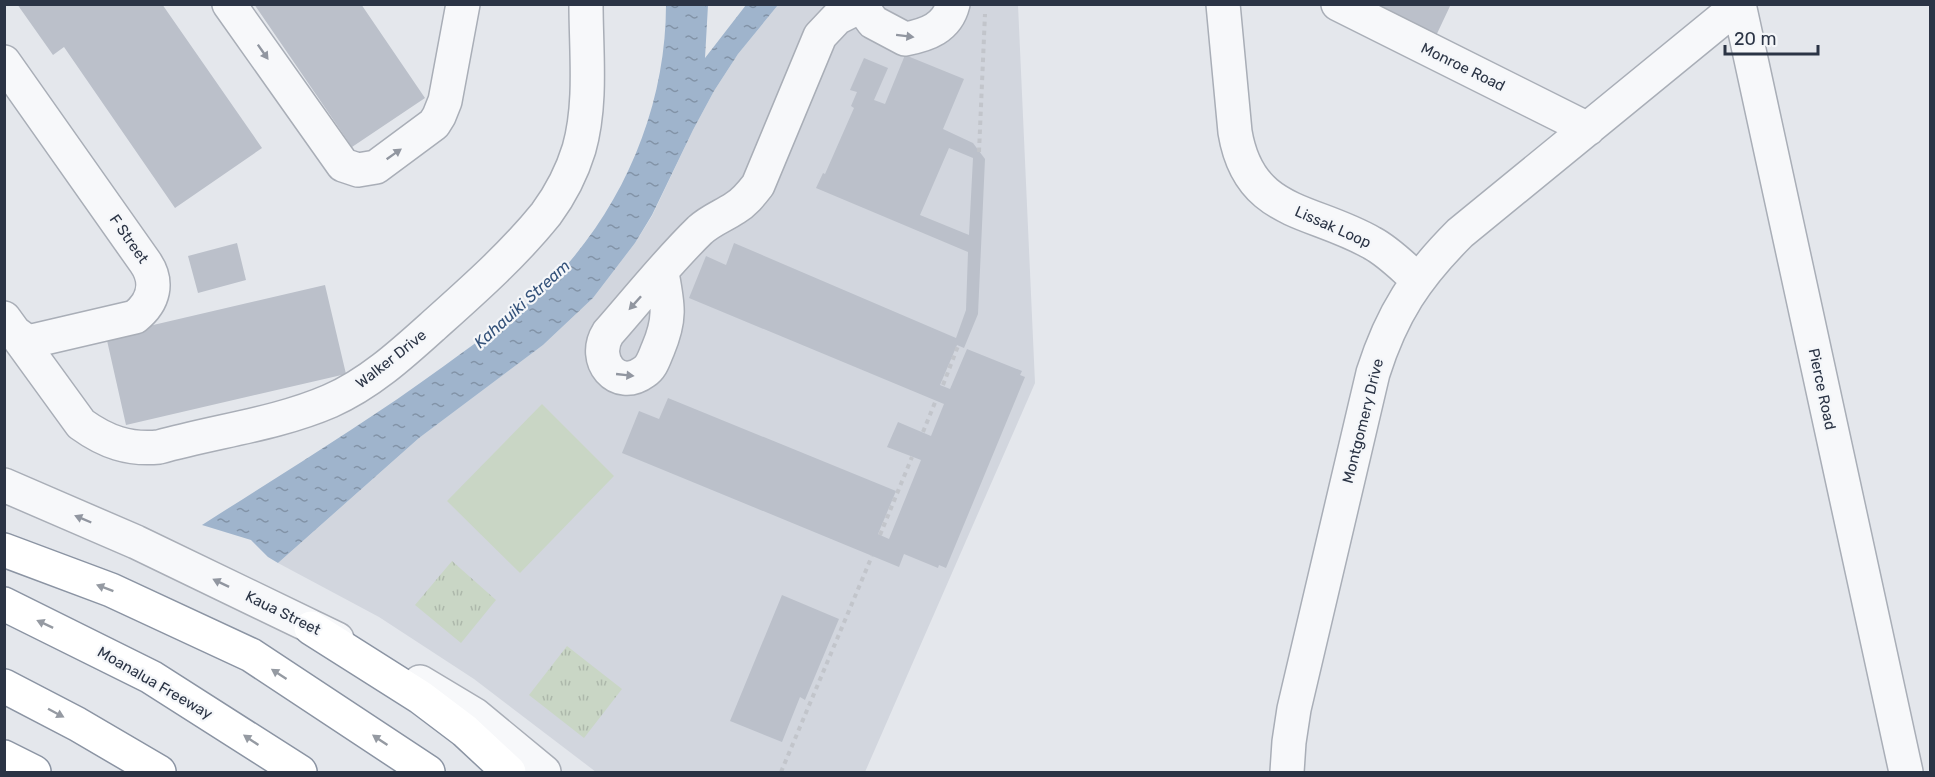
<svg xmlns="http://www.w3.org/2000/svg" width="1935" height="777" viewBox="0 0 1935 777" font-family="Rubik,sans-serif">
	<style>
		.built { fill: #d2d6de }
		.grass { fill: url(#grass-tufts) }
		.pitch { fill: #c9d6c5 }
		.water { fill: url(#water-ripples) }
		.building { fill: #bbc0ca; fill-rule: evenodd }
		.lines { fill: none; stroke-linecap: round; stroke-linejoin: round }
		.minor-casing { stroke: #a9aeb7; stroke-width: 36 }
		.highway-casing { stroke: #8b94a3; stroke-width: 36 }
		.path { stroke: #c2c5cb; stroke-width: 4; stroke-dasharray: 4.5 4.5; stroke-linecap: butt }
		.minor { stroke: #f7f8fa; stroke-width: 33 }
		.highway { stroke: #fff; stroke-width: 33 }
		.oneway { fill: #9196a0 }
		.oneway2 { fill: #959aa2 }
		.labels { text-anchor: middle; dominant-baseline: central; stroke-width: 4.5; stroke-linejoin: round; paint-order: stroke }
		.street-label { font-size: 15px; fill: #2b3445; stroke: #f4f6f9 }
		.water-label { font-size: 16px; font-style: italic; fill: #34527a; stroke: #f4f6f9 }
	</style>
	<defs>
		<pattern id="grass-tufts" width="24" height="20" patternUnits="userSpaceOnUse" patternTransform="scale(1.5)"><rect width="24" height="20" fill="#c9d6c5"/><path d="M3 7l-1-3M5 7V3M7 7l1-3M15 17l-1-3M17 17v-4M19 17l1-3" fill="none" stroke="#adb8ab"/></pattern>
		<pattern id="water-ripples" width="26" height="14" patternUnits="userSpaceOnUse" patternTransform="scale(1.5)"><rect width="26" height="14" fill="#9fb4cc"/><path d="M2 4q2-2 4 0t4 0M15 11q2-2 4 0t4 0" fill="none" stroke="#8293a7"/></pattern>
	</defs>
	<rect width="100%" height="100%" fill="#e4e7ec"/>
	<path class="built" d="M 778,5 L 1018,5 L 1035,383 L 865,772 L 596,772 L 474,679 L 379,617 L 278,563 L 419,438 L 543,345 L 593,298 L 635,243 L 652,216 L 693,130 L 714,91 L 738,54 Z"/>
	<path class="grass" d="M 452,561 L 496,600 L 461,643 L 415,605 Z
		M 567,646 L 622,689 L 584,738 L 529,695 Z"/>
	<path class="pitch" d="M 542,404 L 614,476 L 520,573 L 447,501 Z"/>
	<path class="water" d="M 666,5 L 708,5 L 705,58 L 746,5 L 778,5 L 738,54 L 714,91 L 693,130 L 652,215 L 635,243 L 593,298 L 543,345 L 419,438 L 278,563 L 268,557 L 251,540 L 202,525 C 283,473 366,423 444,366 C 480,339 519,314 551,282 C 623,209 666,107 666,5 Z"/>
	<path class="building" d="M 17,4 L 162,4 L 262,148 L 175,208 L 64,47 L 53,55 Z
		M 254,4 L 361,4 L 425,98 L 352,147 Z
		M 1364,4 L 1451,4 L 1434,40 Z
		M 905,55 L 964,79 L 943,129 L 973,143 L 985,159 L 978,314 L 964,348 L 957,345 L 940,385 L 950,389 L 967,349 L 1022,371 L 1020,375 L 1025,377 L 946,568 L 939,565 L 938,568 L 904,554 L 899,567 L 622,453 L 639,411 L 659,419 L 668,398 L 896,491 L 878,534 L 889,539 L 921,460 L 887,447 L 898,422 L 931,436 L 944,404 L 689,298 L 706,256 L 726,265 L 734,243 L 956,338 L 966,310 L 968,252 L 816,188 L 823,173 L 825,174 L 854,108 L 851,106 L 857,92 L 850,90 L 864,58 L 888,68 L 874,100 L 885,104 ZM 949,148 L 973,158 L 969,235 L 920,215 Z
		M 237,243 L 246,280 L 198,293 L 188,256 Z
		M 325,285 L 346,374 L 126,425 L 106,336 Z
		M 782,595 L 839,619 L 805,700 L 800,697 L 782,742 L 730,721 Z"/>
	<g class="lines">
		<defs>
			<path id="minor" d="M 229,4 L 343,165 L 358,170 L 376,167 L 434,124 L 439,116 L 445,101 L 463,4
				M 860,4 L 873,22 L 905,39 C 927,35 947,28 953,4
				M 1223,4 L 1235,132 C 1249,216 1311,208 1372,243 C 1389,252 1403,267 1418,280
				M 1338,4 L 1588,129
				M 1739,4 L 1906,772
				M 4,62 L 145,262 C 159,282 154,302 135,317 L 32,341 L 25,340 L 14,332
				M 662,273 C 668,305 671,318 658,349 C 654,358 652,367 644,372 C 617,392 591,360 608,333 C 638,299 667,262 700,230 C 711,220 723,216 735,208 C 745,202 751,194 758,185 L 820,36 L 837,18 L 861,6
				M 4,318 L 81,424 C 106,442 129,450 159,447 C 216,431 277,424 330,401 C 369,384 402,354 433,326 C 472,291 513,255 546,214 C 560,195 572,172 579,149 C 592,103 586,52 586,4
				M 4,485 L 136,542 L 337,639
				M 420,682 L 475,715 L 544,772
				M 1287,772 L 1289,742 L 1294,709 L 1373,373 C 1392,313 1416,277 1460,233 L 1740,4"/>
			<path id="highway" d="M 4,550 L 111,590 L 251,655 L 428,772
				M 4,604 L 151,677 L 300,772
				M 311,628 L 420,697 L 465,731 L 509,772
				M 4,686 L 77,724 L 159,772
				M 4,757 L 34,772"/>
		</defs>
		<use href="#minor" class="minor-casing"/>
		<use href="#highway" class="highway-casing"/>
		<path class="path" d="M 979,152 L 985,14
			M 943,385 L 958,346
			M 923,432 L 936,400
			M 880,535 L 912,457
			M 781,772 L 872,556"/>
		<use href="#minor" class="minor"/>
		<use href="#highway" class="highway"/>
	</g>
	<defs><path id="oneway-solid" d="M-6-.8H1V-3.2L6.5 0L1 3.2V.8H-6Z" transform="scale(1.5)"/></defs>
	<g class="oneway">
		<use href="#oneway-solid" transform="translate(905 36) rotate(7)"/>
		<use href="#oneway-solid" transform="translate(263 52) rotate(55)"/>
		<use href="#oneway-solid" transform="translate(394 154) rotate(-35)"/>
		<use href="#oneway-solid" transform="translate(635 303) rotate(132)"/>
		<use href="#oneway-solid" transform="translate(625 375) rotate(6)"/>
		<use href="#oneway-solid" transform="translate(83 519) rotate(-157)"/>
		<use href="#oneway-solid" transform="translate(221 583) rotate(-154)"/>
	</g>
	<g class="oneway2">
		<use href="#oneway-solid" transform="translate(105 588) rotate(-159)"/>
		<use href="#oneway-solid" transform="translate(45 624) rotate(-155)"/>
		<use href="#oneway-solid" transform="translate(279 674) rotate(-147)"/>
		<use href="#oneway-solid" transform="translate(56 713) rotate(28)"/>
		<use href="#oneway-solid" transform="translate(251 740) rotate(-146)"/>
		<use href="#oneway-solid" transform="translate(380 740) rotate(-146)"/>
	</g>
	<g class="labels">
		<g class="street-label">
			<text transform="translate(1463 67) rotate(26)">Monroe Road</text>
			<text transform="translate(1333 227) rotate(24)">Lissak Loop</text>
			<text transform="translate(129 239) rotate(55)">F Street</text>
			<text transform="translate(391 359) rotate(-38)">Walker Drive</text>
			<text transform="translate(1822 389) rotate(78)">Pierce Road</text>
			<text transform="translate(1363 421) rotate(-76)">Montgomery Drive</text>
			<text transform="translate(283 613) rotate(26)">Kaua Street</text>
			<text transform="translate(155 683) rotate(30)">Moanalua Freeway</text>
		</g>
		<g class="water-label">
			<text transform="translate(522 304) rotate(-42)">Kahauiki Stream</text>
		</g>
	</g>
	<rect width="1935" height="777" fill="none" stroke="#2b3445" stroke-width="12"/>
	<path d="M1725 45v9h93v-9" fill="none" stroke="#2b3445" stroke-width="3"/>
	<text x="1734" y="45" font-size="18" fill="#2b3445" stroke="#f4f6f9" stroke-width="4.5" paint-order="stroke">20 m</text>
</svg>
